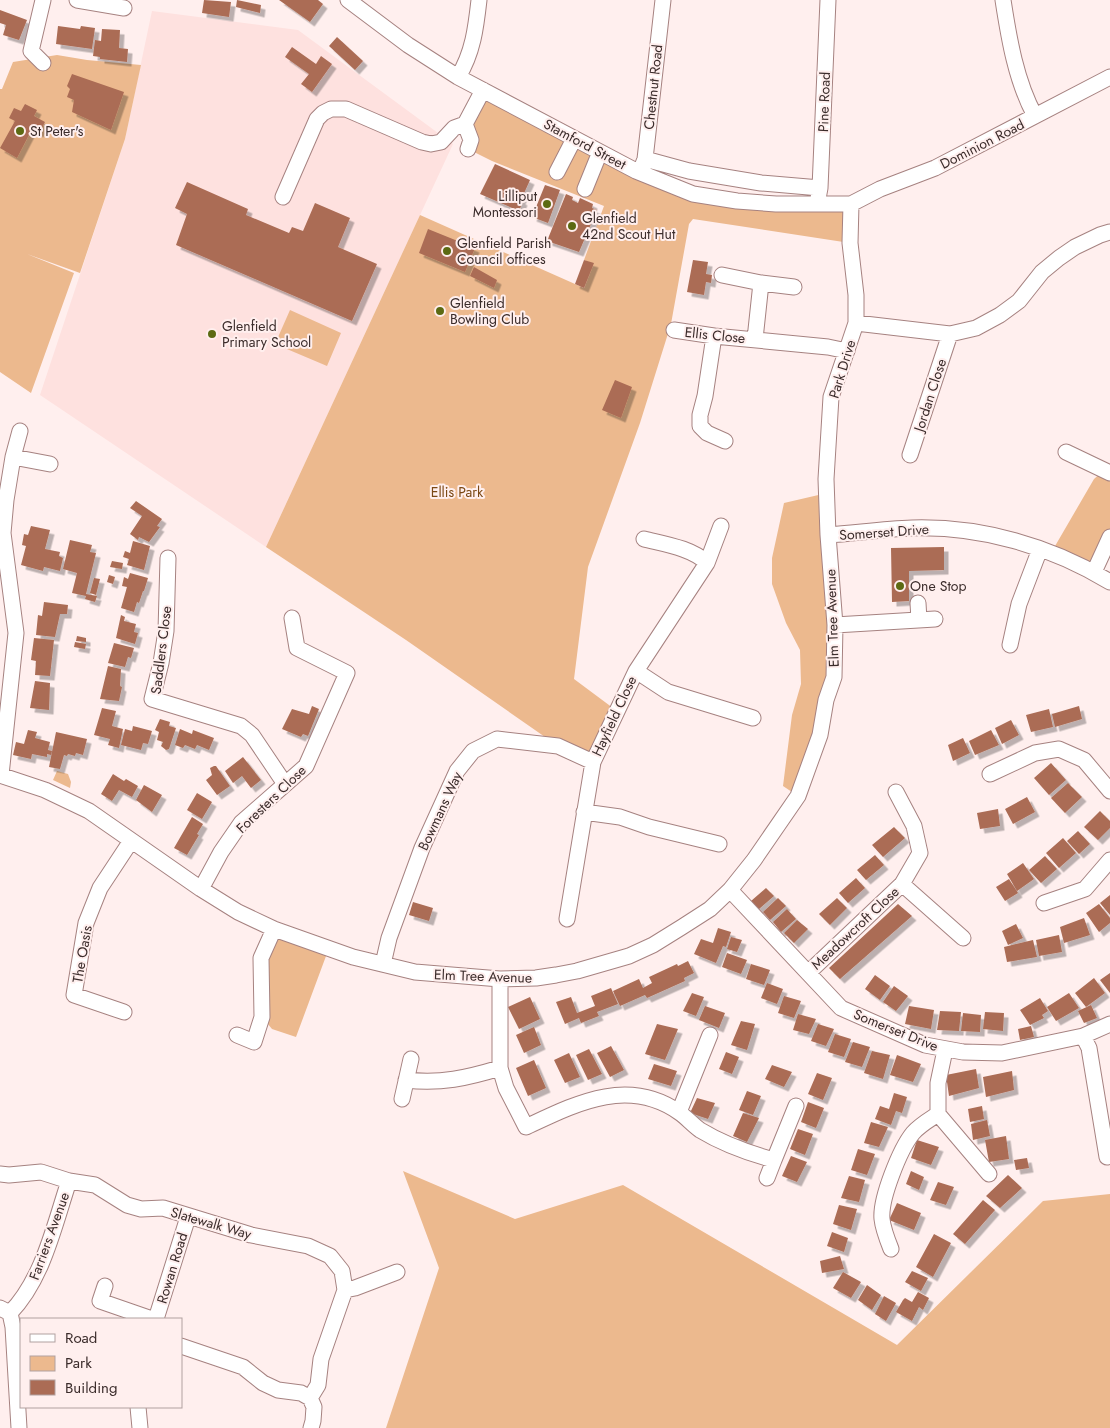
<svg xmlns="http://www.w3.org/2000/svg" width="1110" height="1428" viewBox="0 0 1110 1428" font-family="Jost,sans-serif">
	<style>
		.built { fill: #fee1df }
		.green { fill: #ecb98e }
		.building { fill: #ab6c55; filter: url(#shadow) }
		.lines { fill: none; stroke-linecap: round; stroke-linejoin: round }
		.minor-casing { stroke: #a68280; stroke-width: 17 }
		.minor { stroke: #fff; stroke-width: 15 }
		.poi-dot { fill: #5c6a13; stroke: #ffefee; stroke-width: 2 }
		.labels { text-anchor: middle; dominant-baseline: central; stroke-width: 4; stroke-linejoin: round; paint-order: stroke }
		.street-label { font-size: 14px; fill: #3b2c2b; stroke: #ffefee }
		.poi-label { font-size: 14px; fill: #3b2c2b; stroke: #ffefee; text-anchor: start }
		.park-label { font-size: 14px; fill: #7b4814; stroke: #ffefee }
	</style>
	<defs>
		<filter id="shadow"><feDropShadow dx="4.5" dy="4.5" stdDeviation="0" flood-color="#0004"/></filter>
	</defs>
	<rect width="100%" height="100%" fill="#ffefee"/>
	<path class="built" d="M 152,11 L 298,30 L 453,144 L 266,547 L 40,395 L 125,139 Z"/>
	<path class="green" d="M 57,55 L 87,60 L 141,65 L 125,139 L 80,273 L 27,254 L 74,273 L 31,393 L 0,372 L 0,89 L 2,89 L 13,62 Z
		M 483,90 L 693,194 L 851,204 L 850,243 L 693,219 L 689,224 L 671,324 L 640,423 L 588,567 L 574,679 L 617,711 L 593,762 L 558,746 L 406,640 L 266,547 L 420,215 L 584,288 L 593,264 L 584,260 L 604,206 L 492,161 L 468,149 L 465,124 Z
		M 290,310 L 341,333 L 327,366 L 275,344 Z
		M 1104,470 L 1110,473 L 1110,537 L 1094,572 L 1051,553 L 1094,479 Z
		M 827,493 L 834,668 L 798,796 L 783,786 L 792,715 L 801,684 L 800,650 L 786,623 L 772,584 L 772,558 L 784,503 Z
		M 57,771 L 68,774 L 71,782 L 70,788 L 53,780 Z
		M 274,929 L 329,948 L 296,1037 L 272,1029 L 262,1017 L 263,955 Z
		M 403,1171 L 515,1219 L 623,1185 L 897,1345 L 1043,1201 L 1110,1194 L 1110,1428 L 386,1428 L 439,1268 Z"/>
	<path class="building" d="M 204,0 L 231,2 L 229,17 L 202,13 Z
		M 237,0 L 261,5 L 260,13 L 236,7 Z
		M 279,0 L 318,0 L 323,4 L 310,22 Z
		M 0,10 L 27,20 L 19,40 L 3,35 L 6,25 L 0,23 Z
		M 58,26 L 80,29 L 81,26 L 95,28 L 92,49 L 56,44 Z
		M 102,29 L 120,30 L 119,48 L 128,49 L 127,62 L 100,59 L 100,57 L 93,56 L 95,40 L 101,41 Z
		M 337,37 L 363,61 L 355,70 L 329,46 Z
		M 292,47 L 316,64 L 321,56 L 332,64 L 312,92 L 301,84 L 309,74 L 285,57 Z
		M 72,74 L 124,92 L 111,130 L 72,112 L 74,100 L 67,97 L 70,89 L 67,86 Z
		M 25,104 L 37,110 L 34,116 L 45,122 L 39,133 L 32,129 L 17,158 L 0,148 L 15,121 L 9,118 L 14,108 L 21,111 Z
		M 495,164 L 530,180 L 521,200 L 523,201 L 519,211 L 480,194 Z
		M 187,182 L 248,209 L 246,215 L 289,233 L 292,227 L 303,231 L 315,203 L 350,218 L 338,247 L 377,264 L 352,321 L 176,245 L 187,214 L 175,208 Z
		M 545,185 L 560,190 L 548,223 L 532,217 Z
		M 566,194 L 573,197 L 572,200 L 578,203 L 580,198 L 593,204 L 592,208 L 597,210 L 579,252 L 547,241 Z
		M 428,229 L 475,248 L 465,272 L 419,253 Z
		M 584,260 L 594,263 L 584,288 L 575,284 Z
		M 693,260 L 708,262 L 706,274 L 712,275 L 711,283 L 706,282 L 704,295 L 687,292 Z
		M 474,267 L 497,280 L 494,288 L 470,276 Z
		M 615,380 L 632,387 L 621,418 L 602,410 Z
		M 136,501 L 162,519 L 157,526 L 160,527 L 149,542 L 139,537 L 138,540 L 130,534 L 142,516 L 130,508 Z
		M 31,526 L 50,530 L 45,549 L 60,552 L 59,556 L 63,558 L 60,571 L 44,567 L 43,571 L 21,565 L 26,546 L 22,545 L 24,534 L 28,535 Z
		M 70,540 L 92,545 L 90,552 L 96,553 L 86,594 L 97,596 L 95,602 L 85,599 L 86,596 L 72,593 L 77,573 L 63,569 Z
		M 133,541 L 150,546 L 144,570 L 127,565 L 129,559 L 123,557 L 125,551 L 130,553 Z
		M 944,547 L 944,570 L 909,571 L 909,601 L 892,602 L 891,548 Z
		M 112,561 L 123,563 L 122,569 L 110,567 Z
		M 130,573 L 148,578 L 144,591 L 143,591 L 139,603 L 137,602 L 134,612 L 121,608 L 127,587 L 122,586 L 124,577 L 128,579 Z
		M 109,575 L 115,577 L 113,584 L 107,582 Z
		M 94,578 L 100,579 L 96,595 L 90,593 Z
		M 44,602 L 68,605 L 67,614 L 60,614 L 55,637 L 36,635 L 38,615 L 42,616 Z
		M 121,615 L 125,617 L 124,621 L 136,624 L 134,632 L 138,633 L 135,644 L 116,638 Z
		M 77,636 L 86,638 L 86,642 L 76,641 Z
		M 34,638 L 54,640 L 50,676 L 35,675 L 36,661 L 31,660 Z
		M 75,642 L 86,644 L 85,649 L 74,647 Z
		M 114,643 L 134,648 L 131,658 L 128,657 L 125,667 L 108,663 Z
		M 108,666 L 121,669 L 120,686 L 122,687 L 119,701 L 100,699 Z
		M 35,681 L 50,683 L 49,710 L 30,708 Z
		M 312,706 L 319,709 L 308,736 L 303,734 L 301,737 L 282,729 L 292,709 L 309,714 Z
		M 1079,706 L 1082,719 L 1055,727 L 1052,714 Z
		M 102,708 L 116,711 L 112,726 L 123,729 L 119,748 L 108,745 L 110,739 L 94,735 Z
		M 1049,709 L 1053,727 L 1031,732 L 1026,715 Z
		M 160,719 L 170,722 L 169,726 L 176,728 L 169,749 L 166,750 L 161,746 L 163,742 L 157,740 L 159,732 L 155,730 Z
		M 1011,720 L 1019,735 L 1002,744 L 995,728 Z
		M 133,726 L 152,731 L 148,744 L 143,743 L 141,750 L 121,745 L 125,729 L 132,731 Z
		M 180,729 L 192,734 L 193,730 L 214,738 L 209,750 L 197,745 L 195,749 L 185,745 L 183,748 L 175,745 Z
		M 28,730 L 37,732 L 35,738 L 50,742 L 48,750 L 52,751 L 51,755 L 47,754 L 47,757 L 32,754 L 31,759 L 13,755 L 16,742 L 24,744 Z
		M 991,730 L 999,745 L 975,755 L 969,741 Z
		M 56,732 L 87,739 L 83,755 L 76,753 L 75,756 L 68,754 L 67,756 L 64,755 L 60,769 L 49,767 Z
		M 963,738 L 970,753 L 953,761 L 948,745 Z
		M 243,757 L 261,780 L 251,788 L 242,776 L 233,783 L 225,771 Z
		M 1051,763 L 1066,780 L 1049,795 L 1034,778 Z
		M 214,766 L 216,766 L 230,786 L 217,795 L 206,780 L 212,775 L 210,768 Z
		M 113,774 L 124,781 L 126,779 L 138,786 L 132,797 L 119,790 L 112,801 L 101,794 Z
		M 1068,783 L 1082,797 L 1065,813 L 1051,798 Z
		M 144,785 L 162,795 L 152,812 L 136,800 Z
		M 197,793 L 212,802 L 202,819 L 187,810 Z
		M 1027,797 L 1035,812 L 1013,824 L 1005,809 Z
		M 998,809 L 1000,826 L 980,829 L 977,813 Z
		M 1100,811 L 1110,821 L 1110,828 L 1098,840 L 1084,827 Z
		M 192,817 L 203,824 L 197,834 L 199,835 L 187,855 L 174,848 Z
		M 894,827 L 905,838 L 883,857 L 872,845 Z
		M 1078,831 L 1090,844 L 1079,854 L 1067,841 Z
		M 1063,838 L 1076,853 L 1059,868 L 1046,853 Z
		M 875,855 L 884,865 L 866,880 L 857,870 Z
		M 1045,856 L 1057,869 L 1041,883 L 1029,870 Z
		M 1023,863 L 1034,879 L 1017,891 L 1007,874 Z
		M 856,878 L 865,888 L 848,903 L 839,893 Z
		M 1009,879 L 1018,893 L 1005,901 L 996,887 Z
		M 766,888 L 774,896 L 759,909 L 751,901 Z
		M 1110,895 L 1110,915 L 1100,903 Z
		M 778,898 L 786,906 L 770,920 L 763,912 Z
		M 837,898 L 847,908 L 830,925 L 819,914 Z
		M 413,902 L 433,908 L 429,921 L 409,915 Z
		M 898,904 L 912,916 L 840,979 L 829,968 Z
		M 1099,904 L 1110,918 L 1110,923 L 1099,932 L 1086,913 Z
		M 787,909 L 796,919 L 781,932 L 773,922 Z
		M 1084,918 L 1090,935 L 1064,943 L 1060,927 Z
		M 797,920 L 808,929 L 794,943 L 784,933 Z
		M 1016,924 L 1023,938 L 1008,945 L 1002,931 Z
		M 718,928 L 731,932 L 726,947 L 723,946 L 716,963 L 694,954 L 701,939 L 713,943 Z
		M 1059,935 L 1062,952 L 1039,956 L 1036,940 Z
		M 731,937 L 742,940 L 737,952 L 727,949 Z
		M 1033,940 L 1037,957 L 1007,962 L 1004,947 Z
		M 727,953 L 747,960 L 741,974 L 722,967 Z
		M 688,961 L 694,973 L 684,978 L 685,981 L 647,998 L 645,995 L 620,1006 L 613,991 L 639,979 L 643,988 L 652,983 L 649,977 L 677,964 L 678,966 Z
		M 751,964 L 770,970 L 764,985 L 746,979 Z
		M 1110,973 L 1110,993 L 1100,980 Z
		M 875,975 L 890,986 L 880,1000 L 865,989 Z
		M 1094,978 L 1105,993 L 1086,1007 L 1075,993 Z
		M 767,983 L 783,989 L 777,1004 L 761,998 Z
		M 894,986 L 908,996 L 896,1011 L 883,1002 Z
		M 611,988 L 618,1004 L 597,1012 L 599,1016 L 581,1023 L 579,1018 L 565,1024 L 556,1002 L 571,997 L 577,1013 L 595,1006 L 591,996 Z
		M 692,993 L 704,997 L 696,1016 L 683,1011 Z
		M 1069,993 L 1079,1008 L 1056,1021 L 1047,1007 Z
		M 784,996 L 801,1001 L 794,1018 L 778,1013 Z
		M 530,997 L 540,1019 L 519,1029 L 508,1007 Z
		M 1040,998 L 1048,1011 L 1042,1015 L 1044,1018 L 1030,1025 L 1020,1010 Z
		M 1091,1005 L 1097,1018 L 1084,1023 L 1078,1011 Z
		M 705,1006 L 725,1013 L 719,1028 L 699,1020 Z
		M 909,1006 L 934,1010 L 931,1029 L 905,1024 Z
		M 940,1011 L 961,1012 L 959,1031 L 937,1030 Z
		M 985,1012 L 1004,1013 L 1003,1031 L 983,1029 Z
		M 963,1013 L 981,1015 L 980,1032 L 961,1031 Z
		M 798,1014 L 816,1019 L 809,1034 L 793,1030 Z
		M 741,1021 L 755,1024 L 747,1050 L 731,1045 Z
		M 657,1024 L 678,1029 L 665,1060 L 645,1054 Z
		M 818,1024 L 834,1029 L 826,1046 L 811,1041 Z
		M 1031,1026 L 1034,1037 L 1020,1040 L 1018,1029 Z
		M 534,1027 L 541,1045 L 524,1053 L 516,1035 Z
		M 835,1034 L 851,1039 L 844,1057 L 828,1052 Z
		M 853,1042 L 870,1047 L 862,1067 L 845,1062 Z
		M 611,1046 L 624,1070 L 610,1077 L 597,1053 Z
		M 589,1049 L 602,1074 L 588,1080 L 576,1055 Z
		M 872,1051 L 890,1055 L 883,1079 L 864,1073 Z
		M 726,1052 L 739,1057 L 732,1074 L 719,1069 Z
		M 569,1053 L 580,1077 L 565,1083 L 554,1060 Z
		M 897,1055 L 921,1064 L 913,1082 L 890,1075 Z
		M 534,1060 L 546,1088 L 528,1096 L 516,1068 Z
		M 654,1064 L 677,1071 L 671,1086 L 648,1079 Z
		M 772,1065 L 792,1072 L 784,1087 L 765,1079 Z
		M 976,1069 L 979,1088 L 949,1096 L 946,1075 Z
		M 1012,1071 L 1014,1090 L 986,1097 L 983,1077 Z
		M 817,1073 L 832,1078 L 823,1100 L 808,1094 Z
		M 747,1091 L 761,1096 L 753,1115 L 739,1110 Z
		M 894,1093 L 907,1097 L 902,1113 L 896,1111 L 891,1125 L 875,1119 L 880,1106 L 889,1109 Z
		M 697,1098 L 715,1103 L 708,1119 L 690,1113 Z
		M 808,1102 L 824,1108 L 816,1128 L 801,1122 Z
		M 982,1106 L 984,1119 L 970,1122 L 968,1109 Z
		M 743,1113 L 759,1118 L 747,1142 L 733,1136 Z
		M 987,1120 L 990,1136 L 973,1140 L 971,1124 Z
		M 871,1122 L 888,1127 L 879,1147 L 864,1143 Z
		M 798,1129 L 813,1134 L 805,1155 L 790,1149 Z
		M 1006,1136 L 1009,1159 L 989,1162 L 985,1140 Z
		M 917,1140 L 939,1147 L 931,1165 L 911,1158 Z
		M 858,1149 L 875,1154 L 867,1175 L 851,1170 Z
		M 791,1156 L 807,1162 L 797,1182 L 782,1176 Z
		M 1027,1158 L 1029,1168 L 1016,1170 L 1014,1160 Z
		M 911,1171 L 924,1177 L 919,1190 L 906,1184 Z
		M 1008,1175 L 1022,1188 L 1000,1208 L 986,1196 Z
		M 849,1176 L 865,1180 L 859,1202 L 841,1198 Z
		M 938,1182 L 954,1187 L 946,1205 L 930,1200 Z
		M 983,1200 L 995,1210 L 965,1244 L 953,1234 Z
		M 897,1203 L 921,1213 L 914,1230 L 889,1220 Z
		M 839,1205 L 857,1209 L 851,1230 L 833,1224 Z
		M 832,1232 L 848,1238 L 844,1252 L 827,1246 Z
		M 934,1234 L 951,1243 L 933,1277 L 916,1267 Z
		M 840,1256 L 844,1269 L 822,1273 L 820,1261 Z
		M 912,1271 L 928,1278 L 921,1291 L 905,1282 Z
		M 843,1272 L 861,1282 L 851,1298 L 833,1288 Z
		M 867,1285 L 881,1295 L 872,1310 L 858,1300 Z
		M 918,1292 L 929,1298 L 923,1310 L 919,1307 L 912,1321 L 896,1312 L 903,1300 L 905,1298 L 912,1302 Z
		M 884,1296 L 896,1303 L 886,1321 L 875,1314 Z"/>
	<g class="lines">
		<defs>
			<path id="minor" d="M 77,0 L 124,8
				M 348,0 L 408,45 L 458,77 L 636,171 L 693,194 L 737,201 L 776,204 L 851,204 L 880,189 L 935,168 L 1110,77
				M 1003,0 C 1009,39 1016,81 1035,116
				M 43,63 L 31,51 L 43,0
				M 458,77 C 473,53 476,27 479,0
				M 465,124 L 471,140 L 468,149
				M 645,159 L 689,171 L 761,183 L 820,188
				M 642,167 L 645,159 L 663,0
				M 557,172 L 574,139
				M 585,189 L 600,152
				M 283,197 L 317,119 L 323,113 L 331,109 L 346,109 L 422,142 L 431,144 L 441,142 L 454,128 L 465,124 L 483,90
				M 817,204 L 820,188 L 828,0
				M 722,275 L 761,283 L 794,287
				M 856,323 L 950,334 L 976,328 L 1000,315 L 1019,301 L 1042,272 L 1059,258 L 1075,247 L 1100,235 L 1110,232
				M 674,330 L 714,336 L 828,347 L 847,351
				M 714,336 L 705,396 L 700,415 L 700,426 L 707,433 L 725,441
				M 755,339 L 761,283
				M 1066,452 L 1110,473
				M 910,455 L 950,334
				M 13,457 L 50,464
				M 828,535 C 856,533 884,529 912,528 C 981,526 1051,546 1110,582
				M 644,539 C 664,544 692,548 707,563
				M 168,558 L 166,631 L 161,663 L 152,699 L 241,726 L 252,735 L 285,784
				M 1094,572 L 1110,537
				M 918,603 L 919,620
				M 835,625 L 935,619
				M 1010,645 L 1019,604 L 1040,549
				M 636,671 L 668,692 L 753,718
				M 990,774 L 1035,753 L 1059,749 L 1084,760 L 1110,791
				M 0,775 L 45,790 L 89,811 L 201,889 L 238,912 L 274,929 L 353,957 L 415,972 L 500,979 L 536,978 L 556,975 L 577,971 L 629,956 L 653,945 L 682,927 L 710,909 L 730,890 L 754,860 L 798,796 L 820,735 L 826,700 L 834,677 L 835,625 L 828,535 L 826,479 L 831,397 L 856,323 L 856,295 L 850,243 L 851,204
				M 1,775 L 16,633 L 3,533 L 6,500 L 13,457 L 20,431
				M 584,812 L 620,817 L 649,827 L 719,844
				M 902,884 L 963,938
				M 201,889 L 221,852 L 241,823 L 306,766 L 347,673 L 297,648 L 292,618
				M 730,890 L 841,1008 L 925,1045 L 963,1052 L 1002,1053 L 1083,1036 L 1110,1024
				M 1044,903 L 1085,889 L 1110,860
				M 567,919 L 593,762 L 636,671 L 707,563 L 721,526
				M 383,964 L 389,938 L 422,848 L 457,771 L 473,751 L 497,739 L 558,746 L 593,762
				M 808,973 L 902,884 L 920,853 L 914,826 L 896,792
				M 500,979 L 500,1068 L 506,1088 L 526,1127 C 575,1104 628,1076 680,1113 C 687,1118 693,1125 700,1130 C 723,1144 748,1153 774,1160 L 796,1106
				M 124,1012 L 74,995 L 86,923 L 100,888 L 131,841
				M 237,1035 L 254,1042 L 262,1017 L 261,958 L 274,929
				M 1083,1036 L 1089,1048 L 1107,1157
				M 945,1050 L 938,1083 L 938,1114 L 989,1174
				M 406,1080 C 441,1084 467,1078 500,1068
				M 402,1099 L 411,1059
				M 679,1112 L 710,1035
				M 0,1174 L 9,1175 L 41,1172 L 69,1181 L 95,1185 L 127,1205 L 141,1209 L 163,1208 L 251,1235 L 308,1246 L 330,1256 L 342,1271 L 345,1290 L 321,1359 L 318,1385 L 310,1398
				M 767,1178 L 774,1160
				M 891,1249 C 887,1239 883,1229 882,1219 C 880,1199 900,1149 913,1133 C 920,1125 929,1120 938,1114
				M 105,1286 L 100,1301 L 152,1319
				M 345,1290 L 355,1288 L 397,1272
				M 0,1308 L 10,1313 L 13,1327 L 19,1428
				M 10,1313 C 43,1279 54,1226 69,1181
				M 156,1319 L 188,1217
				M 181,1346 L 243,1367 L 263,1383 L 278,1390 L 301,1393 L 310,1398 L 314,1407 L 313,1421 L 311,1428
				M 138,1407 L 140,1428"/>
		</defs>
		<use href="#minor" class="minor-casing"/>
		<use href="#minor" class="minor"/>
	</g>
	<g class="poi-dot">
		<circle cx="20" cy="131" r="5"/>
		<circle cx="547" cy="204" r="5"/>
		<circle cx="572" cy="226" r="5"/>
		<circle cx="447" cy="251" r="5"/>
		<circle cx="440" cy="311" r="5"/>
		<circle cx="212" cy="334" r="5"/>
		<circle cx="900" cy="586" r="5"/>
	</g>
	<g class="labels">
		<g class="street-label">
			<text transform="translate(653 87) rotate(-84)">Chestnut Road</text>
			<text transform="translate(824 102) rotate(-88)">Pine Road</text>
			<text transform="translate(585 144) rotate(28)">Stamford Street</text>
			<text transform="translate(982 144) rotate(-27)">Dominion Road</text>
			<text transform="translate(715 335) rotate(6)">Ellis Close</text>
			<text transform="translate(842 369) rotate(-73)">Park Drive</text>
			<text transform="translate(930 395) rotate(-72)">Jordan Close</text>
			<text transform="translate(884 532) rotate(-4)">Somerset Drive</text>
			<text transform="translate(832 618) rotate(-92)">Elm Tree Avenue</text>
			<text transform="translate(161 650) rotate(-83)">Saddlers Close</text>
			<text transform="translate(614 716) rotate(-65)">Hayfield Close</text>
			<text transform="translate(271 799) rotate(-44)">Foresters Close</text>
			<text transform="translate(440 811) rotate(-65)">Bowmans Way</text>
			<text transform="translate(855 928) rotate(-43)">Meadowcroft Close</text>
			<text transform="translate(82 954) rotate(-80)">The Oasis</text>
			<text transform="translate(483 976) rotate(2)">Elm Tree Avenue</text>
			<text transform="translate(896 1030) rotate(22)">Somerset Drive</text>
			<text transform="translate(211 1223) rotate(16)">Slatewalk Way</text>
			<text transform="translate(49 1236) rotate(-70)">Farriers Avenue</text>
			<text transform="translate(172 1268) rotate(-73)">Rowan Road</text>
		</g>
		<g class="poi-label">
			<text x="30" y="131">St Peter's</text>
			<text x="537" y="196" text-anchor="end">Lilliput<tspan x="537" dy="16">Montessori</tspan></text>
			<text x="582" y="218">Glenfield<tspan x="582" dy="16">42nd Scout Hut</tspan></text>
			<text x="457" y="243">Glenfield Parish<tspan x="457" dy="16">Council offices</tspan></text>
			<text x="450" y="303">Glenfield<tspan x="450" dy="16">Bowling Club</tspan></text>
			<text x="222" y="326">Glenfield<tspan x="222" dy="16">Primary School</tspan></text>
			<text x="910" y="586">One Stop</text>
		</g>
		<g class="park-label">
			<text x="457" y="492">Ellis Park</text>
		</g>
	</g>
	<rect x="20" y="1318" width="162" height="90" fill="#ffefee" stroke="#b1a1a0"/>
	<rect x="30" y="1334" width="25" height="8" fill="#ffffff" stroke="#b1a1a0"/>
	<text x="65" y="1343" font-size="15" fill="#3b2c2b">Road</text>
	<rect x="30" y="1356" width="25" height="15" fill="#ecb98e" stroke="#b1a1a0"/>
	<text x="65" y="1368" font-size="15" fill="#3b2c2b">Park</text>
	<rect x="30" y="1380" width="25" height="15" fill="#ab6c55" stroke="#b1a1a0"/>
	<text x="65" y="1393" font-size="15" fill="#3b2c2b">Building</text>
</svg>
